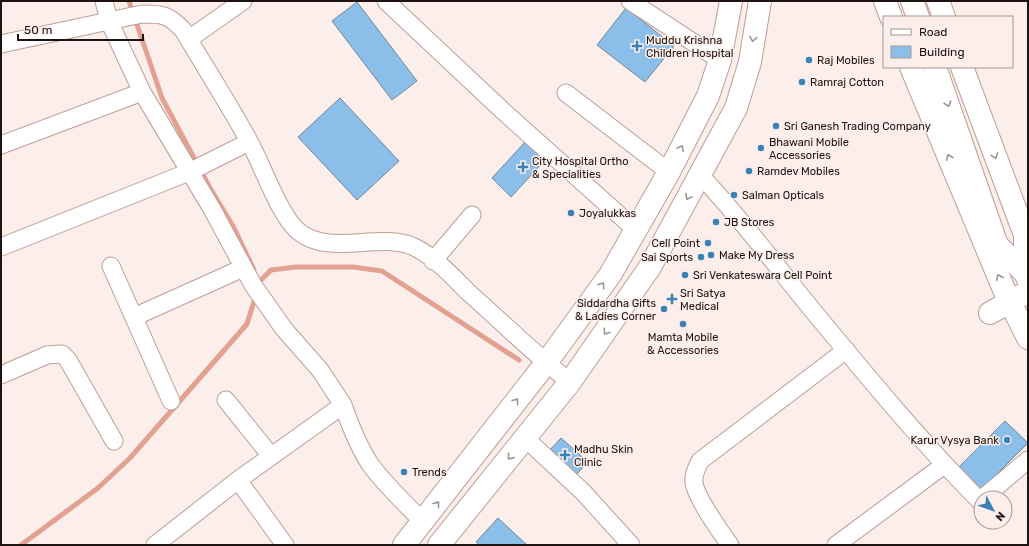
<svg xmlns="http://www.w3.org/2000/svg" width="1029" height="546" viewBox="0 0 1029 546" font-family="Rubik,sans-serif">
	<style>
		.lines { fill: none; stroke-linecap: round; stroke-linejoin: round }
		.stream { stroke: #e3a191; stroke-width: 5 }
		.building { fill: #8bbfea; stroke: #70879a }
		.minor-casing { stroke: #be9e96; stroke-width: 19 }
		.major-casing { stroke: #be9e96; stroke-width: 24 }
		.minor { stroke: #fff; stroke-width: 17 }
		.major { stroke: #fff; stroke-width: 22 }
		.oneway { stroke: #9a9593 }
		.poi-dot { fill: #3a81b6; stroke: #fceeea; stroke-width: 1.5 }
		.labels { text-anchor: middle; dominant-baseline: central; stroke-width: 3; stroke-linejoin: round; paint-order: stroke }
		.poi-label { font-size: 11px; fill: #1e1310; stroke: #fceeea; text-anchor: start }
	</style>
	<rect width="100%" height="100%" fill="#fceeea"/>
	<g class="lines">
		<path class="stream" d="M 129,1 L 162,98 L 210,188 L 233,226 L 254,270
			M 259,286 L 260,281 L 271,270 L 296,267 L 353,267 L 382,271 L 519,360
			M 21,545 L 98,488 L 130,458 L 247,324 L 256,295"/>
	</g>
	<path class="building" d="M 357,2 L 417,81 L 392,100 L 332,21 Z
		M 626,8 L 674,46 L 645,82 L 597,45 Z
		M 340,98 L 399,161 L 357,200 L 298,137 Z
		M 526,141 L 546,159 L 511,197 L 492,178 Z
		M 1005,421 L 1028,443 L 979,492 L 956,470 Z
		M 561,438 L 588,462 L 575,476 L 548,452 Z
		M 498,518 L 527,545 L 480,545 L 476,542 Z"/>
	<g class="lines">
		<defs>
			<path id="minor" d="M 104,1 L 109,21 L 142,92 L 212,209 L 253,285 L 284,329 L 320,370 L 343,405 L 238,480 L 155,545
				M 386,1 L 503,111 L 636,230
				M 630,1 L 720,60
				M 189,39 L 243,1
				M 1,44 L 142,14 C 162,14 168,14 183,30 C 205,67 228,103 249,141 C 262,164 279,215 298,231 C 329,257 377,232 412,246 C 433,255 452,276 468,292 C 502,322 534,354 570,382
				M 566,93 L 669,172
				M 1,145 L 142,92
				M 700,175 C 741,218 776,266 814,312 C 867,376 921,442 980,501 L 981,500
				M 1,247 L 189,172 L 249,142
				M 433,261 L 472,215
				M 111,266 L 171,401
				M 134,317 L 243,268
				M 1,375 L 47,355 L 62,354 L 68,360 L 114,441
				M 226,400 L 271,456
				M 343,405 C 350,425 358,446 370,464 C 385,485 405,503 423,522
				M 525,438 L 583,492 L 631,545
				M 238,480 L 285,545
				M 983,498 L 1028,460
				M 730,545 C 721,533 695,496 694,482 C 693,474 697,468 700,461 L 846,350
				M 836,545 L 944,465"/>
			<path id="major" d="M 885,1 L 891,17
				M 912,1 L 918,17
				M 938,1 L 944,17
				M 911,67 L 1005,292 L 1028,338
				M 935,67 L 997,245 L 1025,273 L 1028,279
				M 962,67 L 1025,235 L 1025,273
				M 990,313 L 1022,295
				M 404,545 L 546,363 L 610,275 L 669,172 L 708,96 L 720,60 L 731,1
				M 439,545 L 570,382 L 650,267 L 736,108 L 750,62 L 760,1"/>
		</defs>
		<use href="#minor" class="minor-casing"/>
		<use href="#major" class="major-casing"/>
		<use href="#minor" class="minor"/>
		<use href="#major" class="major"/>
	</g>
	<defs><path id="oneway-chevron" d="M-2-3.5L2.5 0L-2 3.5" fill="none" stroke-width="1.6" stroke-linecap="round" stroke-linejoin="round"/></defs>
	<g class="oneway">
		<use href="#oneway-chevron" transform="translate(753 39) rotate(99)"/>
		<use href="#oneway-chevron" transform="translate(948 104) rotate(71)"/>
		<use href="#oneway-chevron" transform="translate(681 148) rotate(-63)"/>
		<use href="#oneway-chevron" transform="translate(995 156) rotate(69)"/>
		<use href="#oneway-chevron" transform="translate(949 157) rotate(-113)"/>
		<use href="#oneway-chevron" transform="translate(688 197) rotate(118)"/>
		<use href="#oneway-chevron" transform="translate(999 277) rotate(-113)"/>
		<use href="#oneway-chevron" transform="translate(602 285) rotate(-54)"/>
		<use href="#oneway-chevron" transform="translate(606 332) rotate(126)"/>
		<use href="#oneway-chevron" transform="translate(516 401) rotate(-52)"/>
		<use href="#oneway-chevron" transform="translate(510 457) rotate(129)"/>
		<use href="#oneway-chevron" transform="translate(437 504) rotate(-52)"/>
	</g>
	<g class="poi-dot">
		<path d="M635 40h4v4h4v4h-4v4h-4v-4h-4v-4h4z"/>
		<circle cx="809" cy="60" r="4"/>
		<circle cx="802" cy="82" r="4"/>
		<circle cx="776" cy="126" r="4"/>
		<circle cx="761" cy="148" r="4"/>
		<path d="M521 161h4v4h4v4h-4v4h-4v-4h-4v-4h4z"/>
		<circle cx="749" cy="171" r="4"/>
		<circle cx="734" cy="195" r="4"/>
		<circle cx="571" cy="213" r="4"/>
		<circle cx="716" cy="222" r="4"/>
		<circle cx="708" cy="243" r="4"/>
		<circle cx="711" cy="255" r="4"/>
		<circle cx="701" cy="257" r="4"/>
		<circle cx="685" cy="275" r="4"/>
		<path d="M670 293h4v4h4v4h-4v4h-4v-4h-4v-4h4z"/>
		<circle cx="664" cy="309" r="4"/>
		<circle cx="683" cy="324" r="4"/>
		<circle cx="1007" cy="440" r="4"/>
		<path d="M563 449h4v4h4v4h-4v4h-4v-4h-4v-4h4z"/>
		<circle cx="404" cy="472" r="4"/>
	</g>
	<g class="labels">
		<g class="poi-label">
			<text x="646" y="40">Muddu Krishna<tspan x="646" dy="13">Children Hospital</tspan></text>
			<text x="817" y="60">Raj Mobiles</text>
			<text x="810" y="82">Ramraj Cotton</text>
			<text x="784" y="126">Sri Ganesh Trading Company</text>
			<text x="769" y="142">Bhawani Mobile<tspan x="769" dy="13">Accessories</tspan></text>
			<text x="532" y="161">City Hospital Ortho<tspan x="532" dy="13">&amp; Specialities</tspan></text>
			<text x="757" y="171">Ramdev Mobiles</text>
			<text x="742" y="195">Salman Opticals</text>
			<text x="579" y="213">Joyalukkas</text>
			<text x="724" y="222">JB Stores</text>
			<text x="700" y="243" text-anchor="end">Cell Point</text>
			<text x="719" y="255">Make My Dress</text>
			<text x="693" y="257" text-anchor="end">Sai Sports</text>
			<text x="693" y="275">Sri Venkateswara Cell Point</text>
			<text x="680" y="293">Sri Satya<tspan x="680" dy="13">Medical</tspan></text>
			<text x="656" y="303" text-anchor="end">Siddardha Gifts<tspan x="656" dy="13">&amp; Ladies Corner</tspan></text>
			<text x="683" y="337" text-anchor="middle">Mamta Mobile<tspan x="683" dy="13">&amp; Accessories</tspan></text>
			<text x="999" y="440" text-anchor="end">Karur Vysya Bank</text>
			<text x="574" y="449">Madhu Skin<tspan x="574" dy="13">Clinic</tspan></text>
			<text x="412" y="472">Trends</text>
		</g>
	</g>
	<rect width="1029" height="546" fill="none" stroke="#1e1310" stroke-width="4"/>
	<rect x="883" y="16" width="130" height="52" fill="#fceeea" stroke="#a39693"/>
	<rect x="891" y="29" width="20" height="6" fill="#ffffff" stroke="#a39693"/>
	<text x="919" y="36" font-size="12" fill="#1e1310">Road</text>
	<rect x="891" y="46" width="20" height="12" fill="#8bbfea" stroke="#a39693"/>
	<text x="919" y="56" font-size="12" fill="#1e1310">Building</text>
	<g transform="translate(993 510) rotate(131)"><circle r="19" fill="#fceeea" stroke="#a39693"/>
	<path d="M0-3L7 15L0 10L-7 15Z" fill="#3a81b6"/>
	<text y="-6" font-size="11" font-weight="bold" text-anchor="middle" fill="#1e1310">N</text>
	</g>
	<path d="M18 34v6h125v-6" fill="none" stroke="#1e1310" stroke-width="2"/>
	<text x="24" y="34" font-size="12" fill="#1e1310" stroke="#fceeea" stroke-width="3" paint-order="stroke">50 m</text>
</svg>
